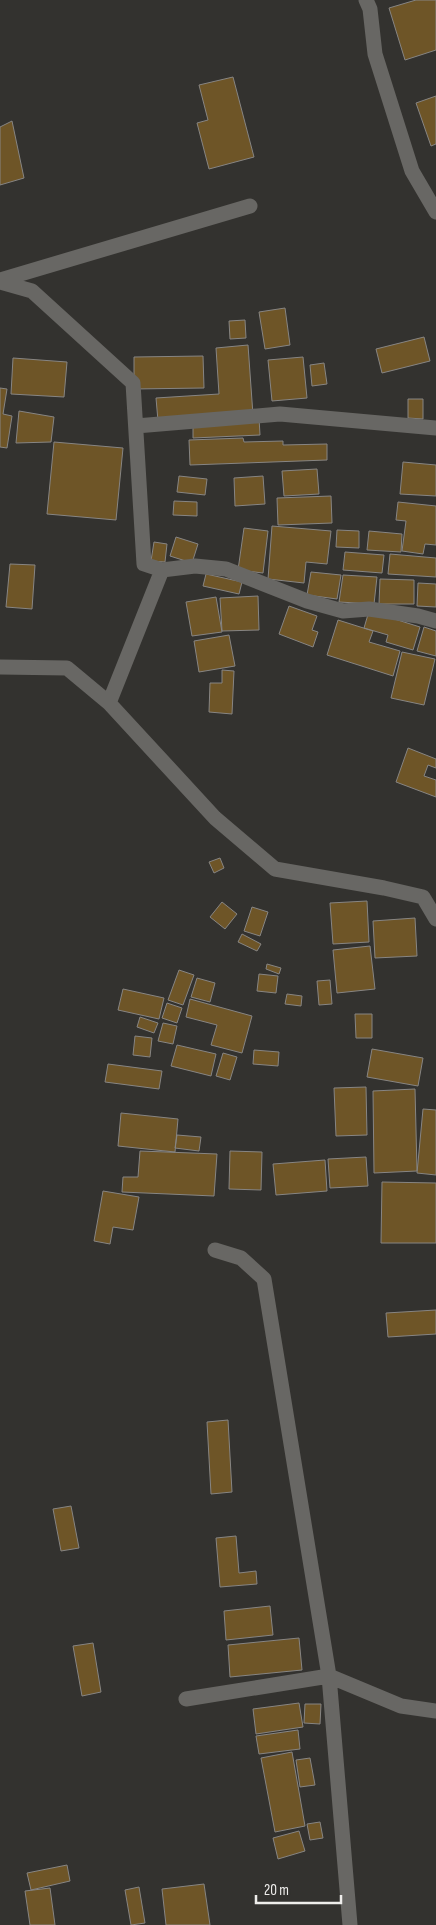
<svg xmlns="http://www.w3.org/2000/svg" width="436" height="1925" viewBox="0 0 436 1925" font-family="'Sofia Sans Condensed',sans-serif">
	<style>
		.building { fill: #6e5527; stroke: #878583 }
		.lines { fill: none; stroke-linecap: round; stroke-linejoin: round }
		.minor { stroke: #686764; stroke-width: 15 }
	</style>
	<rect width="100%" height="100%" fill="#33322f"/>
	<path class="building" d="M 416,0 L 436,0 L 436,50 L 405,60 L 389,8 Z
		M 233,77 L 254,157 L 209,169 L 197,123 L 208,120 L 199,85 Z
		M 436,96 L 436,144 L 431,146 L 416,103 Z
		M 12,121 L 24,178 L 0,185 L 0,127 Z
		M 285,308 L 290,345 L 265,349 L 259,312 Z
		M 245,320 L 246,338 L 230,339 L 229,321 Z
		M 424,337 L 430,361 L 382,373 L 376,349 Z
		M 248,345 L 253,415 L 158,421 L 156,398 L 219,394 L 216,348 Z
		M 203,356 L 204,388 L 134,389 L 134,357 Z
		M 303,357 L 307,398 L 272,401 L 268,360 Z
		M 13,358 L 67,362 L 64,397 L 11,394 Z
		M 324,363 L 327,384 L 312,386 L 310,365 Z
		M 0,388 L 7,389 L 3,414 L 12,416 L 7,448 L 0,447 Z
		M 408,399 L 423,399 L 423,419 L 408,418 Z
		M 19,411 L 54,417 L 51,442 L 16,443 Z
		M 259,418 L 260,435 L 193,438 L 193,422 Z
		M 243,438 L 244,442 L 283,441 L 283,445 L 327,444 L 327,460 L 190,465 L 189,440 Z
		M 54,442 L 123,448 L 116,520 L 47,514 Z
		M 403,462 L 436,465 L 436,496 L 400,494 Z
		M 317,469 L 319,494 L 284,496 L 282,471 Z
		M 179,476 L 207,479 L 205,495 L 177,492 Z
		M 263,476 L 265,504 L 235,506 L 234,478 Z
		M 331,496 L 332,523 L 278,525 L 277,498 Z
		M 174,501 L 197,502 L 197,516 L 173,515 Z
		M 398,502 L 436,506 L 436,545 L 425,544 L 423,554 L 402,551 L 406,521 L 396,520 Z
		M 272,526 L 331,531 L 327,564 L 306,562 L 304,583 L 268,579 Z
		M 244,528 L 268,531 L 263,573 L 238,570 Z
		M 337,530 L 359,531 L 359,548 L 336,547 Z
		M 369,531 L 402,534 L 401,552 L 367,550 Z
		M 176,537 L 198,544 L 192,563 L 170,556 Z
		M 154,542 L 167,544 L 165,562 L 151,561 Z
		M 345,552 L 384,555 L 382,573 L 343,570 Z
		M 390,554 L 436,558 L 436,577 L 388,574 Z
		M 10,564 L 35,565 L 32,609 L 6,607 Z
		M 311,572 L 341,575 L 337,599 L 307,595 Z
		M 206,574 L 242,582 L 239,594 L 203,586 Z
		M 343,575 L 377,577 L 374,604 L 339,602 Z
		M 380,579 L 414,580 L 414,604 L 379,604 Z
		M 418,583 L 436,584 L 436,607 L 417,606 Z
		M 258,596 L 259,630 L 222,631 L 220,598 Z
		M 216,597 L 222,632 L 192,636 L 186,602 Z
		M 289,606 L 317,616 L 312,630 L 318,632 L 313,647 L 279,634 Z
		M 369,611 L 420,627 L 413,650 L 386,642 L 388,635 L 364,628 Z
		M 338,620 L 373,631 L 369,642 L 400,651 L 393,676 L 327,655 Z
		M 424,627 L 436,631 L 436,656 L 417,651 Z
		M 229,635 L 235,666 L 199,672 L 194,641 Z
		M 402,652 L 435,659 L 424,705 L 391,698 Z
		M 222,670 L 234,671 L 232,714 L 209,712 L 210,683 L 222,683 Z
		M 408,748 L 436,759 L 436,768 L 428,765 L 424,776 L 436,780 L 436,797 L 396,782 Z
		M 220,858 L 224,868 L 214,873 L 209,862 Z
		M 367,901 L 369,942 L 333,944 L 330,903 Z
		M 222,902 L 237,914 L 225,929 L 210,917 Z
		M 252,907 L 268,912 L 260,936 L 244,931 Z
		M 415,918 L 417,956 L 375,958 L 373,921 Z
		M 242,934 L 261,944 L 257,951 L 238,942 Z
		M 370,946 L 375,989 L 337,993 L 333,950 Z
		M 267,964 L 281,968 L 279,974 L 266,969 Z
		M 179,970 L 194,975 L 183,1005 L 168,1000 Z
		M 259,974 L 278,976 L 276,993 L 257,991 Z
		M 197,978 L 215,983 L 210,1002 L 191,997 Z
		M 330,980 L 332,1004 L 319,1005 L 317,981 Z
		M 123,989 L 164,998 L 159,1019 L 118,1010 Z
		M 287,994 L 302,996 L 301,1006 L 285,1004 Z
		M 190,999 L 252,1016 L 242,1053 L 211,1045 L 217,1025 L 186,1017 Z
		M 167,1003 L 182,1008 L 177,1023 L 162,1018 Z
		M 355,1014 L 372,1014 L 372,1038 L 356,1038 Z
		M 140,1017 L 158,1023 L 154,1033 L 137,1027 Z
		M 163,1023 L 177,1026 L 173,1044 L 158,1041 Z
		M 135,1036 L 152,1038 L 150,1057 L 133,1055 Z
		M 177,1045 L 216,1054 L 211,1076 L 171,1066 Z
		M 372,1049 L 423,1058 L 418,1086 L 367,1077 Z
		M 254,1050 L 279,1052 L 278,1066 L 253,1064 Z
		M 223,1053 L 237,1057 L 230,1080 L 216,1076 Z
		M 108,1064 L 162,1071 L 159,1089 L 105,1082 Z
		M 366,1087 L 367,1135 L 336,1136 L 334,1088 Z
		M 415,1089 L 417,1171 L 374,1173 L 373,1091 Z
		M 423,1109 L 436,1110 L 436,1175 L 417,1173 Z
		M 121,1113 L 178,1119 L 175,1152 L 118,1146 Z
		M 177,1135 L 201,1137 L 199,1151 L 175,1148 Z
		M 140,1151 L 217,1154 L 214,1196 L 122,1192 L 123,1177 L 138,1177 Z
		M 230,1151 L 262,1152 L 261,1190 L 229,1189 Z
		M 366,1157 L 368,1186 L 330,1188 L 328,1159 Z
		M 325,1160 L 327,1191 L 276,1195 L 273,1164 Z
		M 382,1182 L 436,1183 L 436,1243 L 381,1243 Z
		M 103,1191 L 139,1197 L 133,1230 L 113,1227 L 110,1244 L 94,1241 Z
		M 436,1310 L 436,1334 L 388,1337 L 386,1313 Z
		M 228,1420 L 232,1492 L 211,1494 L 207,1422 Z
		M 71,1506 L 79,1548 L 61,1551 L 53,1509 Z
		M 236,1536 L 239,1573 L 256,1571 L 257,1584 L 220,1587 L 216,1538 Z
		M 270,1606 L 273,1635 L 226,1640 L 224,1611 Z
		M 299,1638 L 302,1670 L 230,1677 L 228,1645 Z
		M 93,1643 L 101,1692 L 82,1696 L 73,1646 Z
		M 299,1703 L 303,1727 L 256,1734 L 253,1709 Z
		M 305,1704 L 321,1704 L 320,1724 L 304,1723 Z
		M 298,1730 L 300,1749 L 259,1754 L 256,1736 Z
		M 292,1752 L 305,1826 L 275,1832 L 261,1758 Z
		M 310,1758 L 315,1785 L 300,1787 L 296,1760 Z
		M 320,1822 L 323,1838 L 310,1840 L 307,1824 Z
		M 299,1831 L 305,1851 L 278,1859 L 273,1838 Z
		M 67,1865 L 70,1881 L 31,1890 L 27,1873 Z
		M 204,1884 L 210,1925 L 166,1925 L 162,1889 Z
		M 139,1887 L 145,1923 L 131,1925 L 125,1890 Z
		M 50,1888 L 55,1925 L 30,1925 L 25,1891 Z"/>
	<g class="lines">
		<path class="minor" d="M 366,0 L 370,9 L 375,54 L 412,171 L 436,212
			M 0,280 L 250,206
			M 0,282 L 32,291 L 133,383 L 144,564 L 162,570 L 195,566 L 226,569 L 307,601 L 343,611 L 369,609 L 418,616 L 436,621
			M 136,426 L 280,414 L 436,428
			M 0,667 L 67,668 L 109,703 L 215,818 L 275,869 L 384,888 L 423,897 L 436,919
			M 109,703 L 162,570
			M 215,1250 L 241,1258 L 264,1279 L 329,1676 L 350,1925
			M 186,1699 L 329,1676 L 401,1706 L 436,1711"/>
	</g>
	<path d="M256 1895v8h85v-8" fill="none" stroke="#eeedeb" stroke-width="2.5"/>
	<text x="264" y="1895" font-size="15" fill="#eeedeb" stroke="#33322f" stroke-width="4" paint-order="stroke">20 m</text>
</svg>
